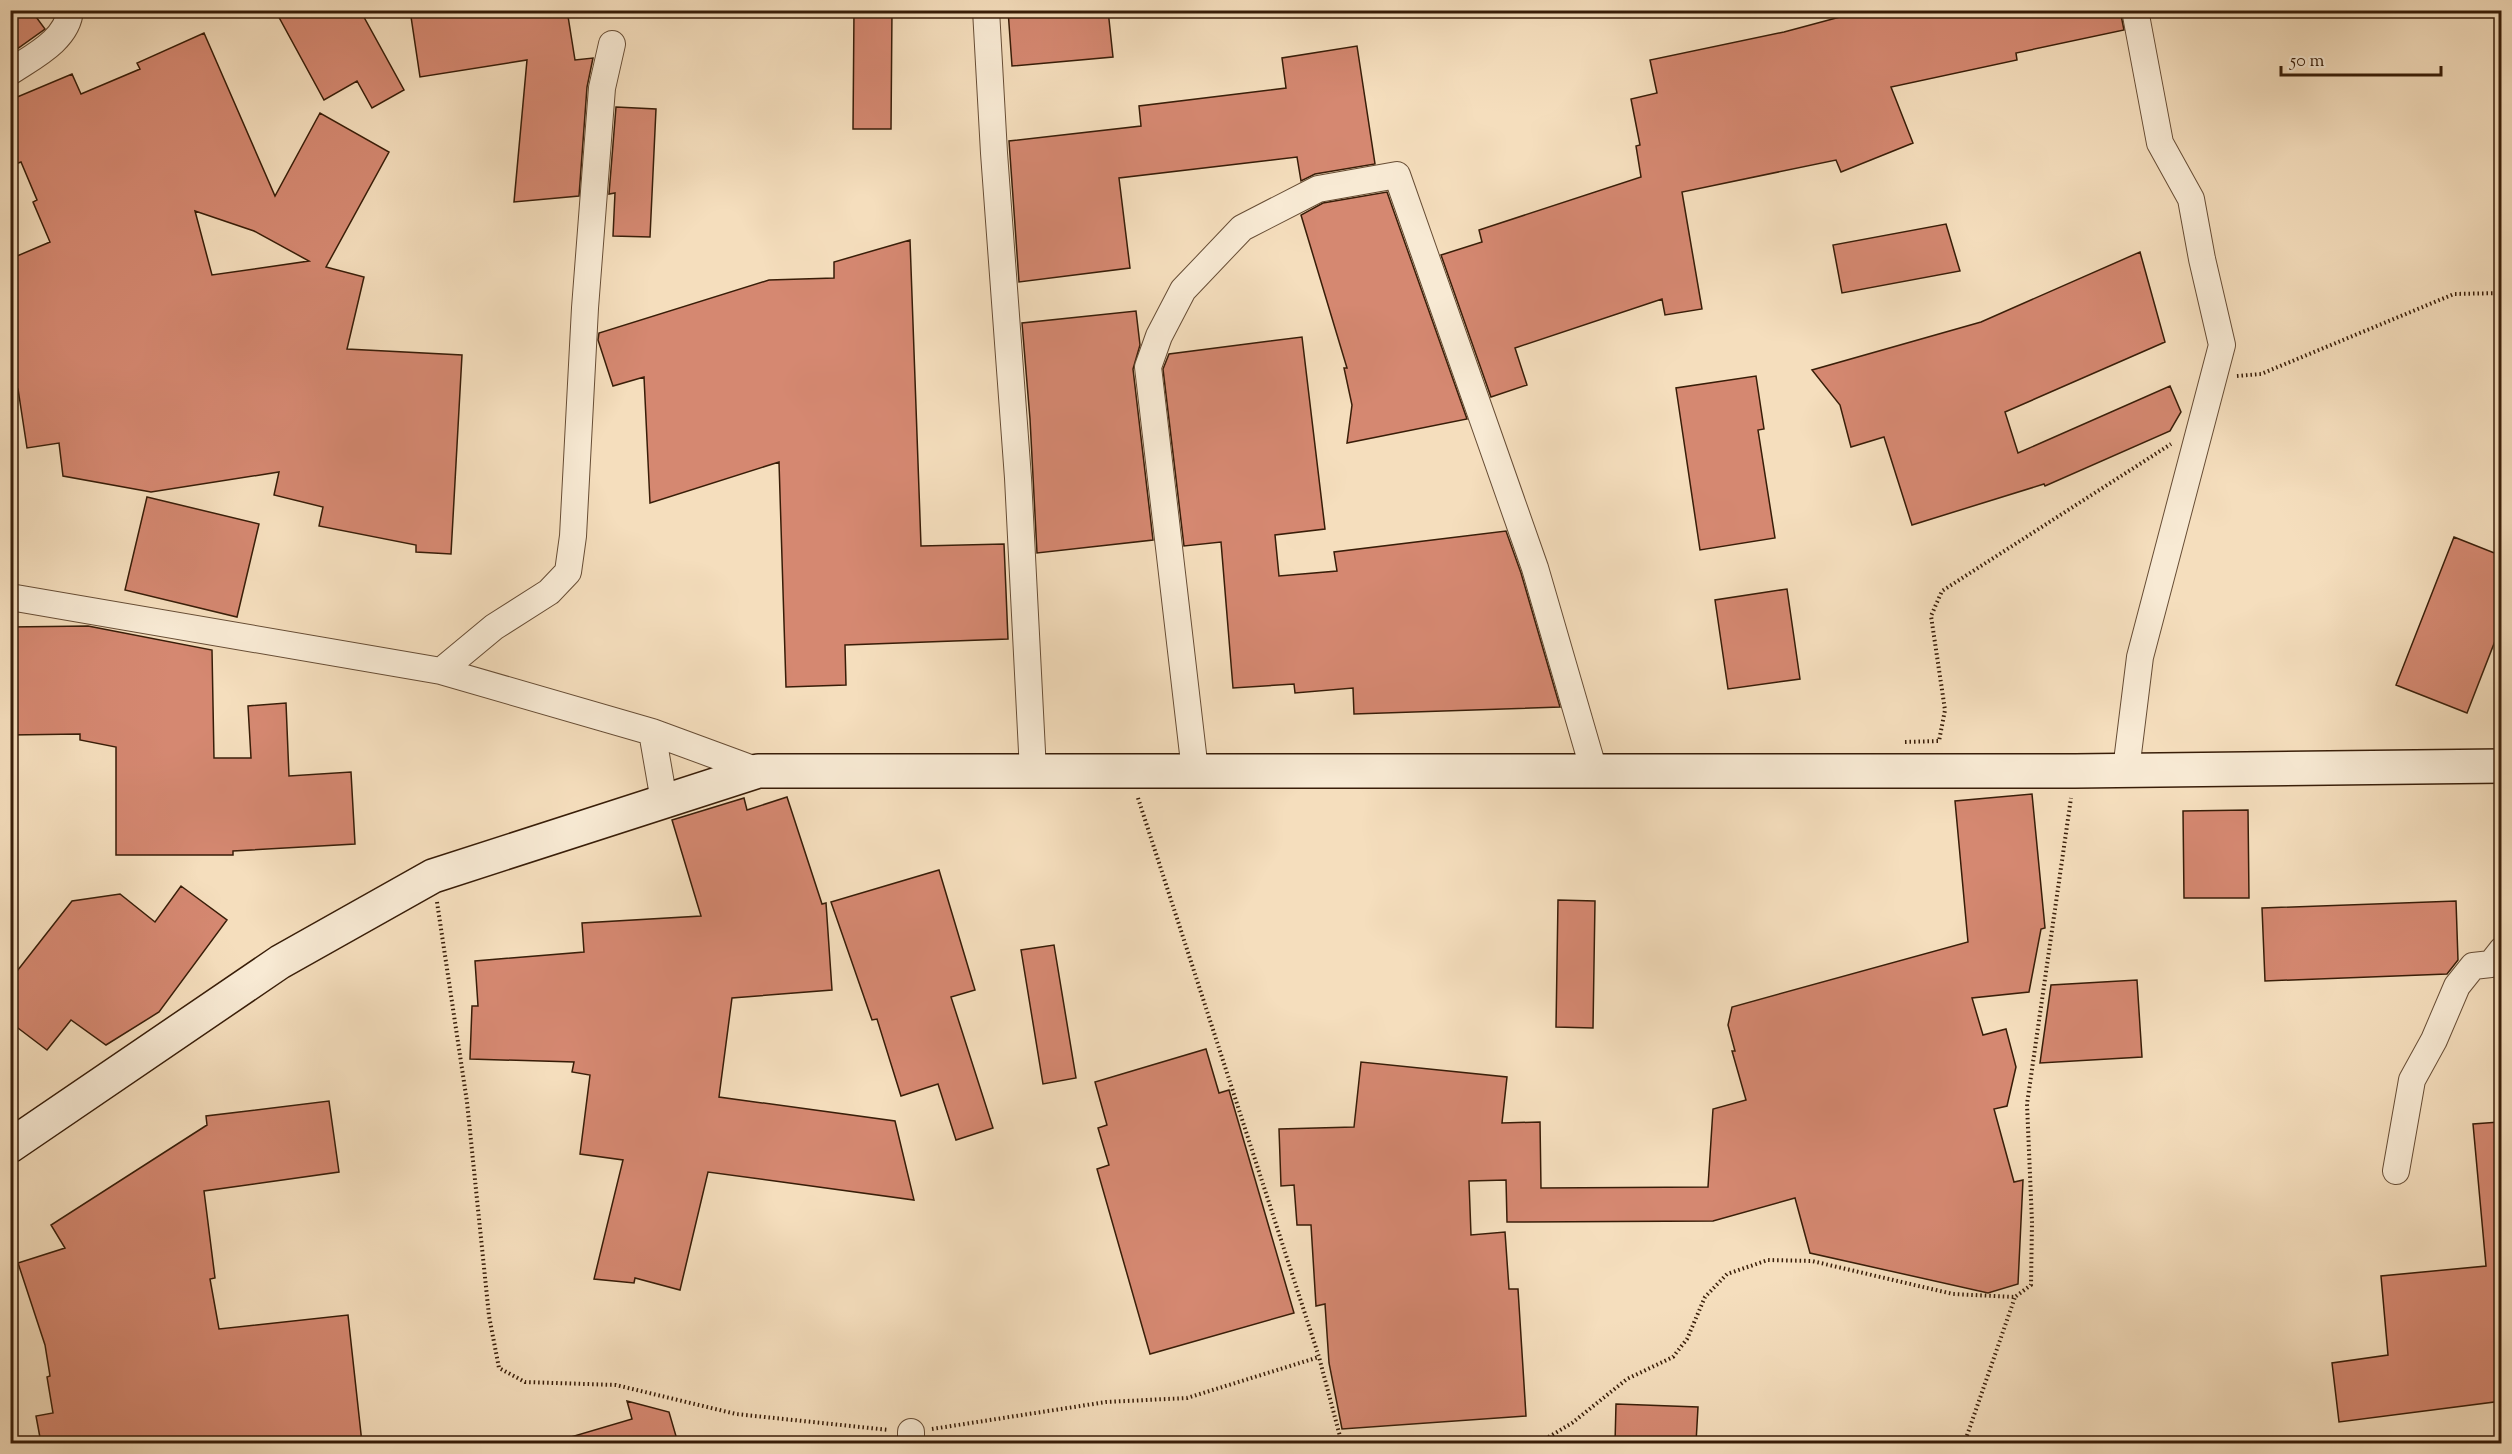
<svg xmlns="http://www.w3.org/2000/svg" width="2512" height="1454" viewBox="0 0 2512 1454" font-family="'Sorts Mill Goudy',serif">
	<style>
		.building { fill: #d58871; stroke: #381d08; stroke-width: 1.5; fill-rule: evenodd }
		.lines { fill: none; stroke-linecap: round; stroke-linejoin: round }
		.street-casing { stroke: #674d35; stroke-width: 28 }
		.secondary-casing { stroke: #381d08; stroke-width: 36 }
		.path { stroke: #381d08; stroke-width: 4; stroke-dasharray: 1.5 3; stroke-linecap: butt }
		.street { stroke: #f8ead4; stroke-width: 26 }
		.secondary { stroke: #f8ead4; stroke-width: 33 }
	</style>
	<rect width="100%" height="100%" fill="#f5debd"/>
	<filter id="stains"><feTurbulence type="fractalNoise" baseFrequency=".00333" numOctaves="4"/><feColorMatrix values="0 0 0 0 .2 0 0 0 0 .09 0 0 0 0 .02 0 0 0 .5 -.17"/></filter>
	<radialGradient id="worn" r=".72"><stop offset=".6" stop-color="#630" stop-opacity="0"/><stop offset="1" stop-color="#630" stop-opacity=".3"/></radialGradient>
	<path class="building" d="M 10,10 L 31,10 L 45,29 L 10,54 Z
		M 275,10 L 360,10 L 404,90 L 372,108 L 357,81 L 324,100 Z
		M 410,10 L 567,10 L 575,60 L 593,58 L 587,87 L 579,196 L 514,202 L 527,60 L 420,77 Z
		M 854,10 L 892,10 L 891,129 L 853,129 Z
		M 1008,10 L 1108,10 L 1113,57 L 1012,66 Z
		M 1866,10 L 2120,10 L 2124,30 L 2016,53 L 2017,60 L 1891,87 L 1913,143 L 1841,172 L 1836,160 L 1682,192 L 1702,309 L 1665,315 L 1662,299 L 1515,348 L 1527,385 L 1491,397 L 1441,255 L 1482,242 L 1479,230 L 1641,177 L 1636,146 L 1640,145 L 1631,99 L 1657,93 L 1650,60 L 1784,32 Z
		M 204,33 L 275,196 L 320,113 L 389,152 L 326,267 L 364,277 L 347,349 L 462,355 L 451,554 L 416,552 L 416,545 L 319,526 L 323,507 L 274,495 L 279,472 L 151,492 L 63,476 L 59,443 L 27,448 L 18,389 L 10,390 L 10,259 L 50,242 L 33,202 L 37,200 L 21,162 L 10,166 L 10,100 L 72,74 L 81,94 L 140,69 L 137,63 ZM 195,211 L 254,231 L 309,261 L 212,275 Z
		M 1357,46 L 1375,164 L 1315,174 L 1301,181 L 1297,157 L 1119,178 L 1130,268 L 1019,282 L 1009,141 L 1141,126 L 1139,106 L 1286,88 L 1282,58 Z
		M 616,107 L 656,109 L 650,237 L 613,236 L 615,193 L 609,194 Z
		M 1387,192 L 1467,419 L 1347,443 L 1352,405 L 1344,368 L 1347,368 L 1301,215 L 1323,203 Z
		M 1946,224 L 1960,271 L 1842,293 L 1833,245 Z
		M 910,240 L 921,546 L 1004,544 L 1008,639 L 845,645 L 846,685 L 786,687 L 779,462 L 650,503 L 644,377 L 613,386 L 598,340 L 599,333 L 769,280 L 834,278 L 834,262 Z
		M 2140,252 L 2165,342 L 2005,412 L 2018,453 L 2170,386 L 2181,412 L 2170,431 L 2045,486 L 2044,484 L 1912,525 L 1884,437 L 1851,447 L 1840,405 L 1812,370 L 1981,322 Z
		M 1136,311 L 1140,345 L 1133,369 L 1153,540 L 1037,553 L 1030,419 L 1022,323 Z
		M 1302,337 L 1325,529 L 1275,535 L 1279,576 L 1337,571 L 1334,552 L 1506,531 L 1521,573 L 1560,707 L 1354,714 L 1353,688 L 1295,693 L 1294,684 L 1233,688 L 1221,542 L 1184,546 L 1163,369 L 1169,354 Z
		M 1756,376 L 1764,429 L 1758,430 L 1775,538 L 1700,550 L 1676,388 Z
		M 147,497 L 259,524 L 237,617 L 125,590 Z
		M 2454,537 L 2502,556 L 2502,623 L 2467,713 L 2396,685 Z
		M 1787,589 L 1800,679 L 1728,689 L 1715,600 Z
		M 88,626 L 212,650 L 214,758 L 251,758 L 248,706 L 286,703 L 289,776 L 351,772 L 355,844 L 233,851 L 233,855 L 116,855 L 116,747 L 80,740 L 80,734 L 10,735 L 10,627 Z
		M 2032,794 L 2045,928 L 2041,929 L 2029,992 L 1972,998 L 1983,1035 L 2006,1029 L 2016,1067 L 2007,1106 L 1994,1109 L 2014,1182 L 2023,1180 L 2018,1284 L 1988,1293 L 1810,1253 L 1795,1198 L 1713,1221 L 1507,1222 L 1506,1180 L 1469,1181 L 1471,1235 L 1505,1232 L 1509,1289 L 1518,1289 L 1526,1416 L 1342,1429 L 1329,1363 L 1325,1304 L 1316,1306 L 1311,1225 L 1297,1225 L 1294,1185 L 1281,1186 L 1279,1129 L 1354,1127 L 1361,1062 L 1507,1077 L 1502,1123 L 1540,1122 L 1541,1188 L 1708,1187 L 1713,1109 L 1746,1100 L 1732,1051 L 1735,1051 L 1728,1025 L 1732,1007 L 1968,942 L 1955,801 Z
		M 787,797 L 822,904 L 826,903 L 832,990 L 732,998 L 719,1097 L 895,1121 L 914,1200 L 708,1172 L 680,1290 L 635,1278 L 634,1283 L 594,1279 L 623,1160 L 580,1154 L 590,1075 L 572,1072 L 574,1062 L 470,1059 L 472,1006 L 478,1006 L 475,961 L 584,952 L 582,923 L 701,916 L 672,820 L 744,798 L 747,810 Z
		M 2248,810 L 2249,898 L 2184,898 L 2183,811 Z
		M 939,870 L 975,990 L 951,997 L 993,1128 L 956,1140 L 938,1084 L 901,1096 L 877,1019 L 872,1020 L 831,902 Z
		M 181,886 L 227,920 L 159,1012 L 106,1045 L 71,1020 L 47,1050 L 10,1022 L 10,980 L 72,901 L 120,894 L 155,922 Z
		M 1558,900 L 1595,901 L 1593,1028 L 1556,1027 Z
		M 2456,901 L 2458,960 L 2447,974 L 2265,981 L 2262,908 Z
		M 1054,945 L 1076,1078 L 1043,1084 L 1021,950 Z
		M 2137,980 L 2142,1057 L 2040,1063 L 2051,985 Z
		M 1206,1049 L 1219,1093 L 1229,1090 L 1294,1313 L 1150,1354 L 1097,1169 L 1109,1165 L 1098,1128 L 1107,1125 L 1095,1082 Z
		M 329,1101 L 339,1172 L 204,1191 L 215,1278 L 210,1279 L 219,1329 L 348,1315 L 362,1443 L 41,1443 L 36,1416 L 53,1413 L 47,1377 L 50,1376 L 45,1345 L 18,1263 L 65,1248 L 51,1225 L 207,1125 L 206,1116 Z
		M 2499,1122 L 2502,1147 L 2502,1401 L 2339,1422 L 2332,1363 L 2388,1355 L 2381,1276 L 2486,1266 L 2473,1124 Z
		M 627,1401 L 669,1412 L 678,1443 L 564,1443 L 564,1439 L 632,1419 Z
		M 1616,1404 L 1698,1407 L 1696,1443 L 1615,1443 Z"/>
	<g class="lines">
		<defs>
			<path id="street" d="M 986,10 L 994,153 L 1018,478 L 1033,771
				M 10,72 C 32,57 68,40 70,10
				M 10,597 L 441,671 L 652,732 L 758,771
				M 441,671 L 494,627 L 549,592 L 568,572 L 573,536 L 585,308 L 602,88 L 612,44
				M 652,732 L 664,801
				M 2126,770 L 2140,657 L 2222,345 L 2202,259 L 2191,199 L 2160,143 L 2135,10
				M 1195,771 L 1148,367 L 1159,336 L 1183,290 L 1242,228 L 1318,189 L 1397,175 L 1535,568 L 1594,771
				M 2396,1171 L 2412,1080 L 2434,1040 L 2457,986 L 2473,966 L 2491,964 L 2502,950
				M 911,1444 L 911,1432"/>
			<path id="secondary" d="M 10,1146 L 280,962 L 433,876 L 758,771 L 2075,771 L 2502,766"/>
		</defs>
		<use href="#street" class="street-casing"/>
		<use href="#secondary" class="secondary-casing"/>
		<path class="path" d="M 2237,376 L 2261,374 L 2454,294 L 2502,293
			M 1905,742 L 1939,741 L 1945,710 L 1931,616 L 1942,591 L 2171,444
			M 1138,798 L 1319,1357 L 1342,1444
			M 437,902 L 467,1102 L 489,1316 L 499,1368 L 525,1382 L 616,1385 L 736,1414 L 889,1430
			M 932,1429 L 1106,1402 L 1187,1398 L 1319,1357
			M 1537,1444 L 1572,1423 L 1627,1379 L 1673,1357 L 1687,1339 L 1705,1297 L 1727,1274 L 1768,1260 L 1812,1261 L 1953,1294 L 2015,1297 L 2031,1285 L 2032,1222 L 2027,1104 L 2071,798
			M 1964,1444 L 2015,1297"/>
		<use href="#street" class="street"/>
		<use href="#secondary" class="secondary"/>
	</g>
	<rect width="2512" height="1454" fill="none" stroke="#f5debd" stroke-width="36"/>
	<rect x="12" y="12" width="2488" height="1430" fill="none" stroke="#381d08" stroke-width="3"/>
	<rect x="18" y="18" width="2476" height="1418" fill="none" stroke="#381d08" stroke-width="1.5"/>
	<path d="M2281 66v9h160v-9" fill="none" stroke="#381d08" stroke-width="3"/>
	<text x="2290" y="66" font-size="18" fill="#381d08" stroke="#f8ead4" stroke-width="4.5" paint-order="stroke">50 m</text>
	<rect width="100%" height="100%" filter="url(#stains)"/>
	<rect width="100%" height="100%" fill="url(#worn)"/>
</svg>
